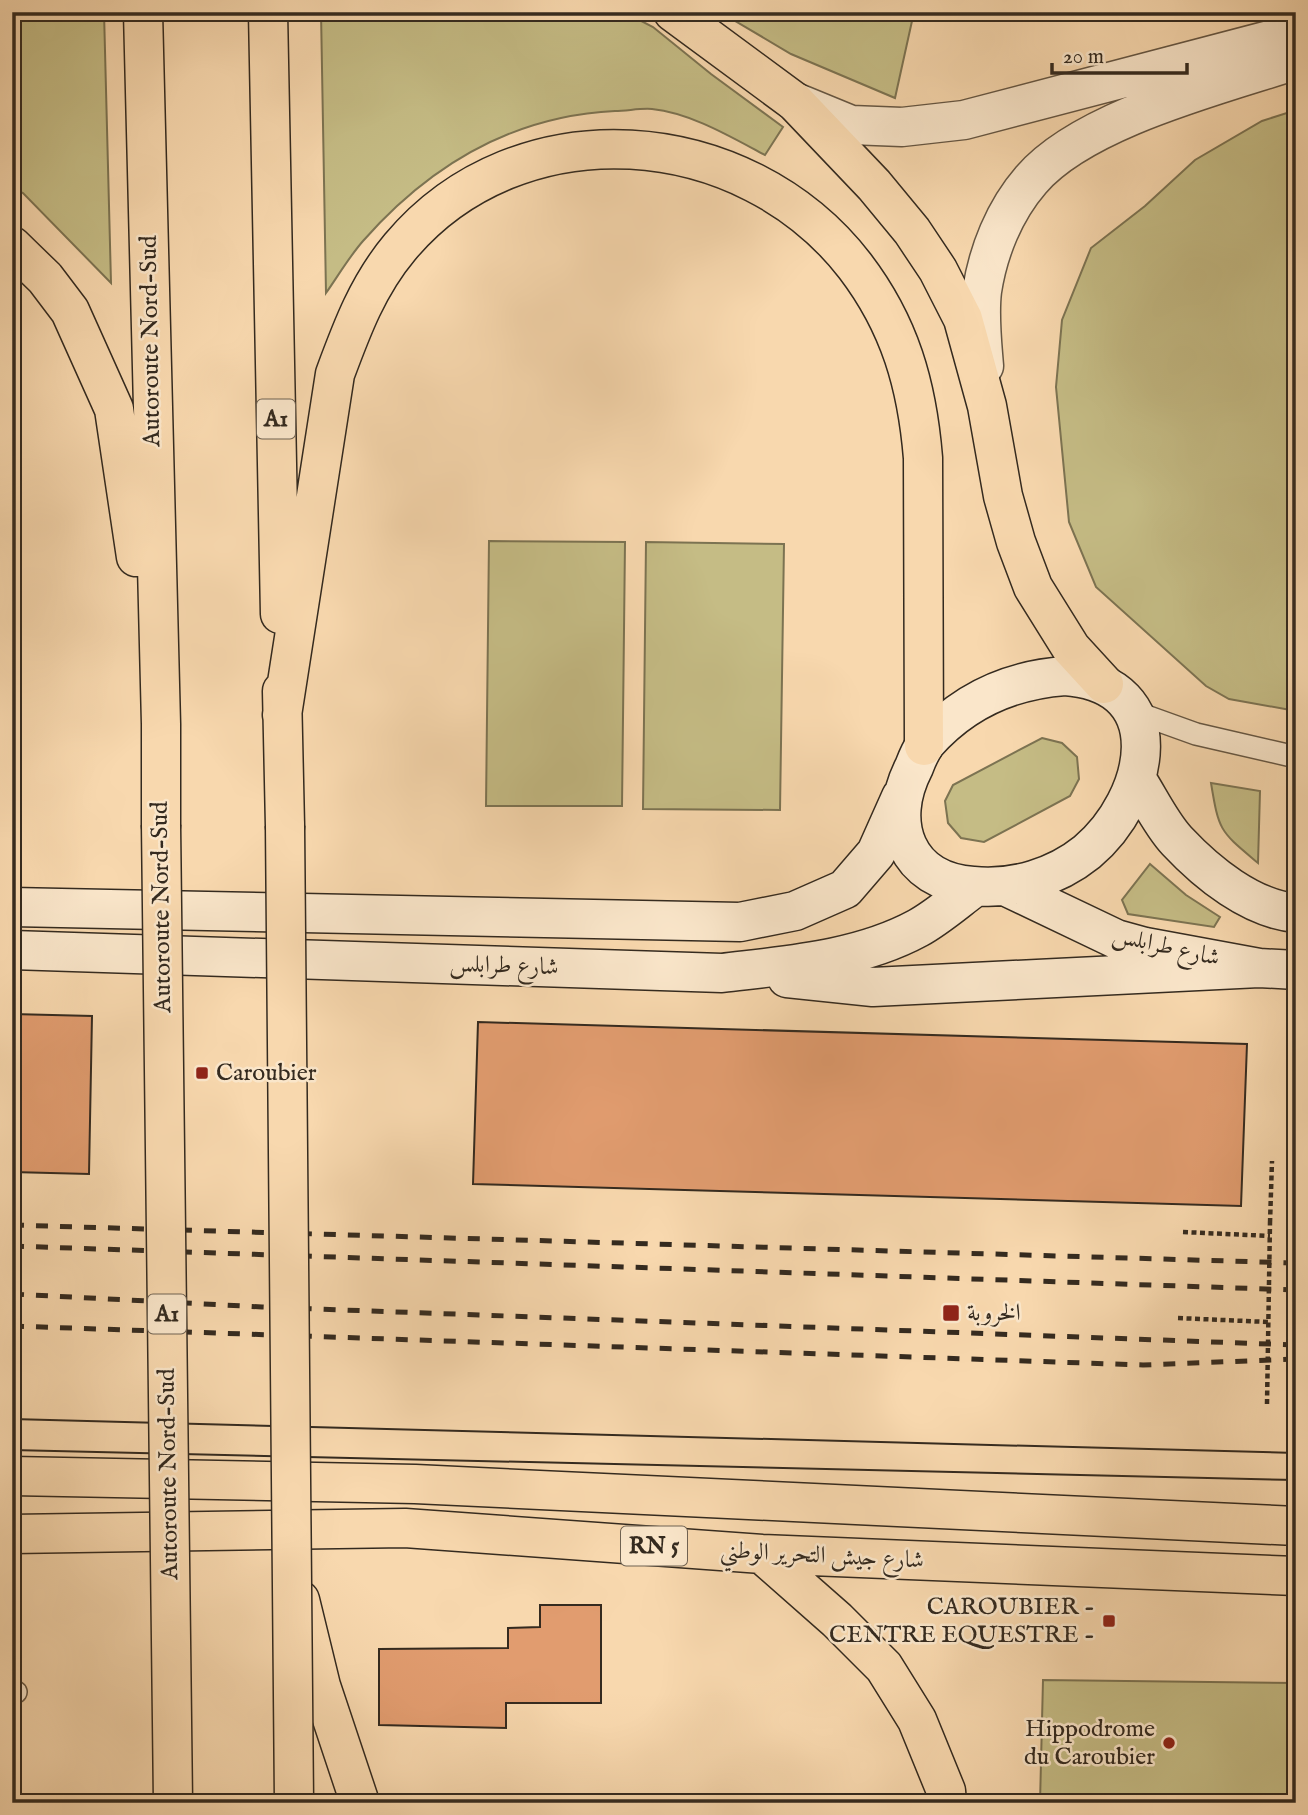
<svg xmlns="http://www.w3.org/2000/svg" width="1308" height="1815" viewBox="0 0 1308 1815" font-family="'IM FELL English',Amiri,serif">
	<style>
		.green { fill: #c5bc85; stroke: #7c7352; stroke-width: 2 }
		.building { fill: #e19c6f; stroke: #342a1f; stroke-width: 2 }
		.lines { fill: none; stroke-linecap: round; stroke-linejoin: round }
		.lane-casing { stroke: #655643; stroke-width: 24 }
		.street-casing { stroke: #655643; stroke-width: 41 }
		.secondary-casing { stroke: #342a1f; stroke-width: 41 }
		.highway-casing { stroke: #342a1f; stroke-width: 41 }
		.path { stroke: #342a1f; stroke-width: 4.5; stroke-dasharray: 5 3.5; stroke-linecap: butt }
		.lane { stroke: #fae6ca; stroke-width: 21 }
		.street { stroke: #fae6ca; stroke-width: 38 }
		.secondary { stroke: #fae6ca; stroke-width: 38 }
		.highway { stroke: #f8d8ae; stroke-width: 38 }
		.tram { stroke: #342a1f; stroke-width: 2 }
		.rail { stroke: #342a1f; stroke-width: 5; stroke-dasharray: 12 12; stroke-linecap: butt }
		.highway-bridge-casing { stroke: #342a1f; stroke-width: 41; stroke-linecap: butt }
		.path-bridge { stroke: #342a1f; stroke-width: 4.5; stroke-dasharray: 5 3.5; stroke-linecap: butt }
		.highway-bridge { stroke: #f8d8ae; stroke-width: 38 }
		.poi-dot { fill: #8f2418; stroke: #fae6ca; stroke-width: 2.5 }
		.labels { text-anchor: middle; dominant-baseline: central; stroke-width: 5; stroke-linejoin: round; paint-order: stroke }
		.shield { fill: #fae6ca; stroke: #6f6252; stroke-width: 2 }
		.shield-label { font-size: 23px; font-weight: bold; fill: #342a1f }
		.street-label { font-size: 24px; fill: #342a1f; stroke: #fae6ca }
		.poi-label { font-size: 24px; fill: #342a1f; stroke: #fae6ca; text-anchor: start }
	</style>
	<rect width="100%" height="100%" fill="#f8d8ae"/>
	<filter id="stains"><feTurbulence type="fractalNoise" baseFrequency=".00286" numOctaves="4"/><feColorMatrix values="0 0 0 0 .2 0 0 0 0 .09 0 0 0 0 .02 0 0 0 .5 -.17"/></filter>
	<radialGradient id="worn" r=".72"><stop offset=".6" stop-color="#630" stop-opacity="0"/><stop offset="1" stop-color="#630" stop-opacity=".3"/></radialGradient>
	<path class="green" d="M 12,12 L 104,12 L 111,283 L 23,193 L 12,188 Z
		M 321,12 L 624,12 L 653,27 L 711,74 L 783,127 L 765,155 C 731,137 691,113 652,109 C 640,108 627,111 615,111 C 512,116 430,165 363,241 C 349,257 338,276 326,293 Z
		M 720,12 L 914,12 L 895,98 L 791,54 Z
		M 1296,110 L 1296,711 L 1229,699 L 1206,686 L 1096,587 L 1069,522 L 1056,387 L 1062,320 L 1091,248 L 1145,206 L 1195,160 L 1262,121 Z
		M 489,541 L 625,542 L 622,806 L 486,806 Z
		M 646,542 L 784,544 L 780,810 L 643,809 Z
		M 1042,738 L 1062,743 L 1077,757 L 1079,779 L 1070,796 L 984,842 L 961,838 L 948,823 L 945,801 L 953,785 Z
		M 1211,783 L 1260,791 L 1258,863 C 1220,831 1219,832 1211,783 Z
		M 1150,864 L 1186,895 L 1220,917 L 1214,927 L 1128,914 L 1122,900 Z
		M 1043,1680 L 1296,1683 L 1296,1803 L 1040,1803 Z"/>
	<path class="building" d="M 12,1014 L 92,1016 L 89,1174 L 12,1172 Z
		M 478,1022 L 1247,1044 L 1241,1206 L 473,1184 Z
		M 540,1605 L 601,1605 L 601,1703 L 506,1703 L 506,1728 L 379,1725 L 379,1649 L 508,1648 L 508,1628 L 540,1627 Z"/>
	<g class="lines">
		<defs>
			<path id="lane" d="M 1132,711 L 1196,734 L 1296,757
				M 12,1693 L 16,1692"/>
			<path id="street" d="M 795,102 L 851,125 L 902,127 L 964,120 L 1296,33
				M 984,366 C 982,341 979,316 982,291 C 988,252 1004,211 1031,180 C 1083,119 1220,85 1296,60"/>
			<path id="secondary" d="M 1065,676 C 1175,684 1150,799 1087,852 C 1056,877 1014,890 973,886 C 906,881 885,823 914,767 C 917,759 921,750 926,743 C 963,701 1009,680 1065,676 Z
				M 1136,778 C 1149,798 1161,824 1177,841 C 1207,873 1251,909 1296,913
				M 1005,886 L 1116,939 L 1145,947 L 1259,968 L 1296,970
				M 12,907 L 740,922 L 795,911 L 845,889 L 876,853 L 901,797
				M 12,950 L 722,973 C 788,965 859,960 918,928 C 938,917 957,900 975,887
				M 787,978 L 873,987 L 1259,968"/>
			<path id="highway" d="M 143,12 L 161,724 L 161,825
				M 268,12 L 280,614
				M 673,12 L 795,102 L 874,185 L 912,231 L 938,270 L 963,319 L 987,406 L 1003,496 L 1016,542 L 1033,587 L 1071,648 L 1104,684
				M 12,246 L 45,278 L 70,311 L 114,409 L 136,557
				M 282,691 L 285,826
				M 282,715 L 335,374 C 352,328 368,285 400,247 C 519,105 745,123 855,266 C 900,325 917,385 923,458 L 924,746
				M 12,1476 L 415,1484 L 1296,1526
				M 12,1534 L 405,1528 L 762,1554 L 1296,1576
				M 762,1554 L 837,1620 L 884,1667 L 917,1720 L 946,1791 L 947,1803
				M 300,1600 L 321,1686 L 360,1803"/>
		</defs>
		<use href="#lane" class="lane-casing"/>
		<use href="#street" class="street-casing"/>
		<use href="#secondary" class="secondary-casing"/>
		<use href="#highway" class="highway-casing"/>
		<path class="path" d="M 1270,1223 L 1272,1161
			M 1183,1232 L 1270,1236
			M 1178,1318 L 1268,1322"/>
		<use href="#lane" class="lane"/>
		<use href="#street" class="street"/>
		<use href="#secondary" class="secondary"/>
		<use href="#highway" class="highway"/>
		<path class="tram" d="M 12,1419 L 1296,1453
			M 12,1450 L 1296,1480"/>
		<path class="rail" d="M 12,1225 L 1296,1263
			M 12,1246 L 1296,1290
			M 12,1294 L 262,1307 L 1296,1345
			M 12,1326 L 1143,1365 L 1296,1359"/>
		<defs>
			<path id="highway-bridge" d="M 161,825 L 173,1803
				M 285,826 L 294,1803"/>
		</defs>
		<use href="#highway-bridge" class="highway-bridge-casing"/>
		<path class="path-bridge" d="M 1267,1404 L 1270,1223"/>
		<use href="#highway-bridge" class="highway-bridge"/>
	</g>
	<g class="poi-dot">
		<rect x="195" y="1066" width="14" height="14" rx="3.5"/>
		<rect x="942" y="1304" width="18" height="18" rx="3.5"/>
		<rect x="1102" y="1614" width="14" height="14" rx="3.5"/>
		<circle cx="1169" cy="1743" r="7"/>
	</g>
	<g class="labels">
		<g class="shield">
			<rect x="257" y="399.5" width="38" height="39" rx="5"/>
			<rect x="148" y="1294.5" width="38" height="39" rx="5"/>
			<rect x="621" y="1526.5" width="66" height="39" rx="5"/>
		</g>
		<g class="shield-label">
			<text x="276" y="419">A1</text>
			<text x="167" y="1314">A1</text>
			<text x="654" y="1546">RN 5</text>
		</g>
		<g class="street-label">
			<text transform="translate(151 341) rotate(-91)">Autoroute Nord-Sud</text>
			<text transform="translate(162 907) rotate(-91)">Autoroute Nord-Sud</text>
			<text transform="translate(1166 947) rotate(13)">شارع طرابلس</text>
			<text transform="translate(504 966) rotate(2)">شارع طرابلس</text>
			<text transform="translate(169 1474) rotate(-91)">Autoroute Nord-Sud</text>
			<text transform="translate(822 1556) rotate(3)">شارع جيش التحرير الوطني</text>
		</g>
		<g class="poi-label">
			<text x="216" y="1073">Caroubier</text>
			<text x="967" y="1313">الخروبة</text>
			<text x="1095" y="1607" text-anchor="end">CAROUBIER -<tspan x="1095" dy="28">CENTRE EQUESTRE -</tspan></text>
			<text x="1155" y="1729" text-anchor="end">Hippodrome<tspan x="1155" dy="28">du Caroubier</tspan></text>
		</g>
	</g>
	<rect width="1308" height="1815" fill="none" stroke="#f8d8ae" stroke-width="42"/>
	<rect x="14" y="14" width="1280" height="1787" fill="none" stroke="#342a1f" stroke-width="3.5"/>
	<rect x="21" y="21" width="1266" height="1773" fill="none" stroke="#342a1f" stroke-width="2"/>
	<path d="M1052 63v10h135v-10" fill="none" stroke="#342a1f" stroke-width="3.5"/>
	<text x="1063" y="63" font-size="21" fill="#342a1f" stroke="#fae6ca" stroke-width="5" paint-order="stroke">20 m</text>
	<rect width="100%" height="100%" filter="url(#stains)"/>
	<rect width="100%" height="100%" fill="url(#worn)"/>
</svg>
